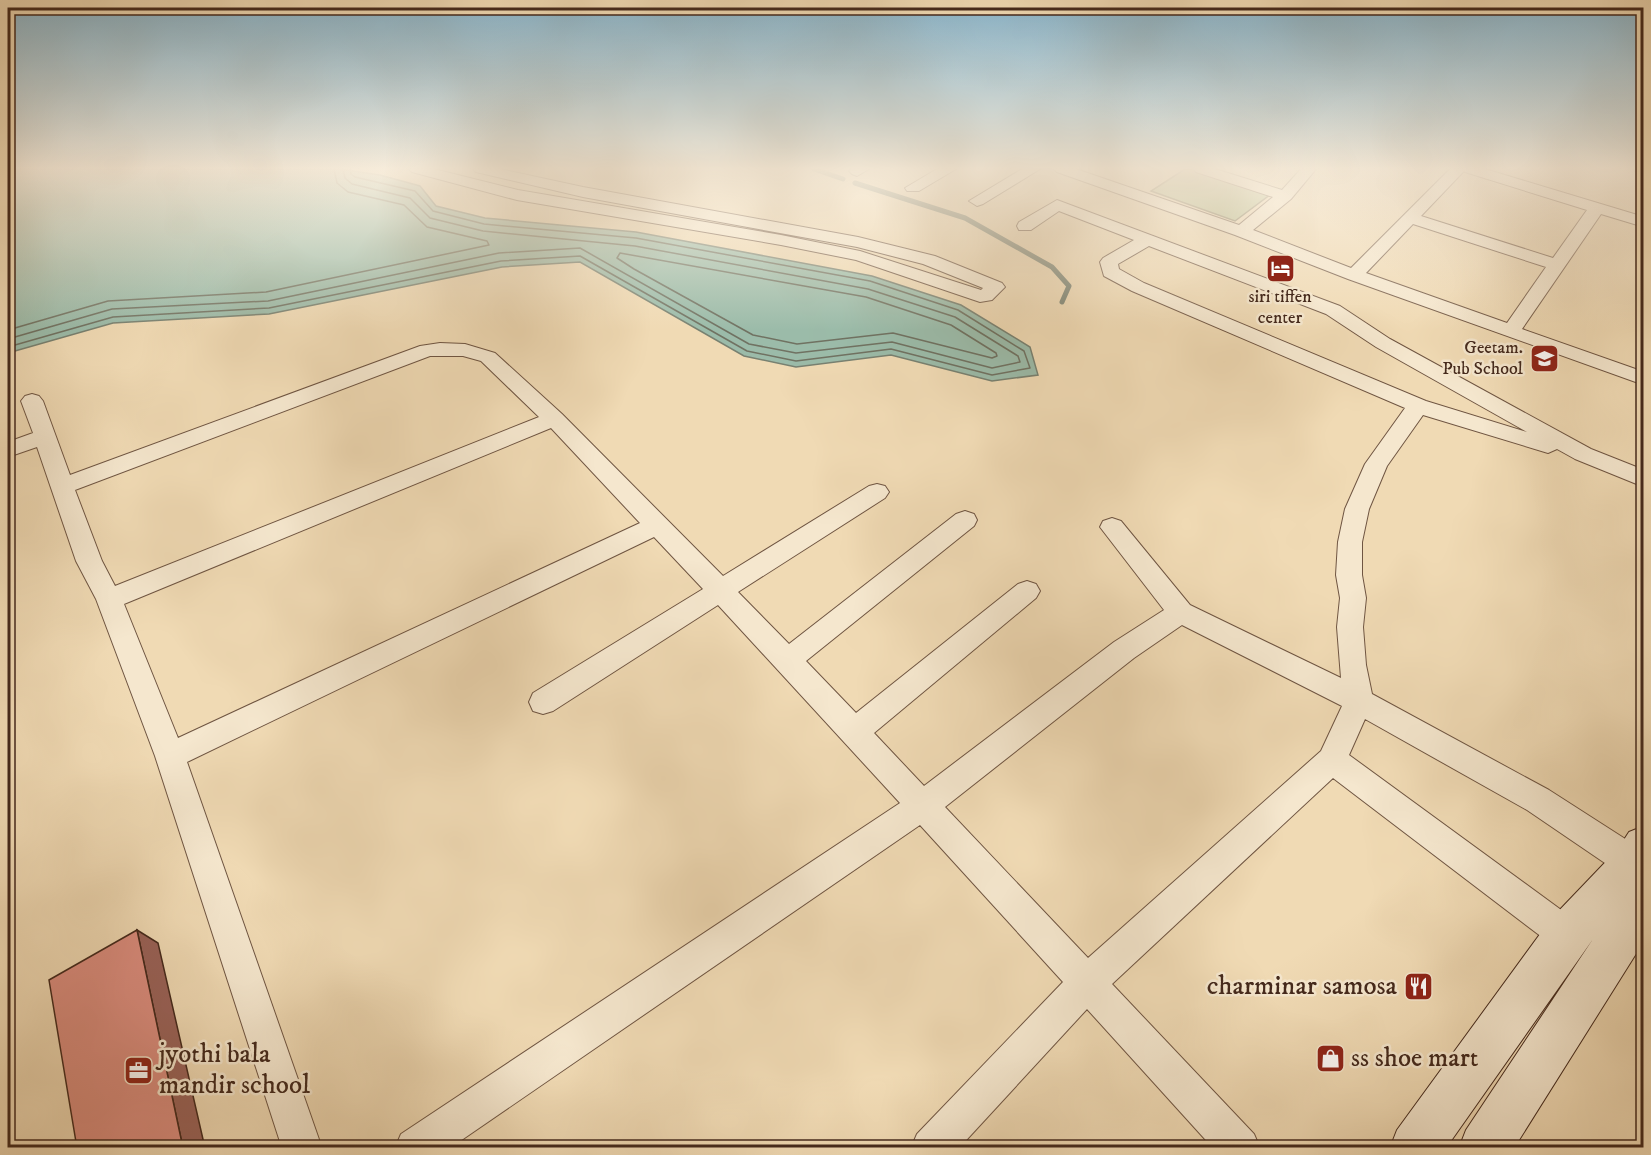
<svg xmlns="http://www.w3.org/2000/svg" width="1651" height="1155" viewBox="0 0 1651 1155" font-family="'IM FELL DW Pica',serif">
	<style>
		.green { fill: #b5c190; stroke: #7c7556; stroke-width: 1.5 }
		.water { fill: #9bbba9; stroke: #788171; stroke-width: 1.5 }
		.lines { fill: none; stroke-linecap: round; stroke-linejoin: round }
		.shore { stroke: #707262; stroke-width: 1.5 }
		.stream { stroke: #788171; stroke-width: 5 }
		.street-casing { stroke: #6f5542; stroke-width: 2 }
		.secondary-casing { stroke: #44291c; stroke-width: 2 }
		.street { fill: #f5e7ce; fill-rule: evenodd }
		.secondary { fill: #f5e7ce; fill-rule: evenodd }
		.shaded-wall { fill: #996258; stroke: #44291c; stroke-width: 1.5 }
		.building { fill: #da8c7e; stroke: #44291c; stroke-width: 1.5 }
		.labels { text-anchor: middle; dominant-baseline: central; stroke-width: 5; stroke-linejoin: round; paint-order: stroke }
		.far-poi-label { font-size: 18px; fill: #44291c; stroke: #f5e7ce }
		.near-poi-label { font-size: 27px; fill: #44291c; stroke: #f5e7ce; text-anchor: start }
	</style>
	<rect width="100%" height="100%" fill="#f0dab4"/>
	<filter id="stains"><feTurbulence type="fractalNoise" baseFrequency=".00333" numOctaves="4"/><feColorMatrix values="0 0 0 0 .2 0 0 0 0 .09 0 0 0 0 .02 0 0 0 .5 -.17"/></filter>
	<radialGradient id="worn" r=".72"><stop offset=".6" stop-color="#630" stop-opacity="0"/><stop offset="1" stop-color="#630" stop-opacity=".3"/></radialGradient>
	<path class="green" d="M 1185,169 L 1197,169 L 1271,194 L 1235,221 L 1151,191 Z"/>
	<path class="water" d="M 8,169 L 338,169 L 380,175 L 420,186 L 436,206 L 485,218 L 636,232 L 872,276 L 961,305 L 1030,347 L 1038,375 L 992,381 L 891,355 L 796,367 L 744,356 L 580,262 L 502,267 L 269,314 L 113,323 L 8,353 Z"/>
	<g class="lines">
		<path class="shore" d="M 620,253 L 866,297 L 951,325 L 996,353 L 997,356 L 992,358 L 893,333 L 797,344 L 753,335 L 634,269 L 617,258 Z
			M 8,330 L 108,301 L 266,292 L 489,245 L 487,241 L 427,227 L 404,205 L 348,192 L 337,183 L 334,169
			M 8,339 L 112,309 L 268,301 L 499,253 L 580,248 L 749,344 L 796,353 L 892,342 L 992,368 L 1020,362 L 1018,356 L 955,317 L 868,289 L 635,246 L 483,231 L 430,218 L 410,198 L 352,184 L 345,178 L 343,169
			M 8,347 L 113,317 L 269,308 L 501,261 L 580,256 L 747,351 L 796,361 L 891,349 L 992,375 L 1030,368 L 1024,351 L 958,310 L 870,281 L 636,238 L 484,224 L 433,211 L 415,191 L 355,177 L 351,174 L 350,169"/>
		<path class="stream" d="M 814,169 L 843,179
			M 855,183 L 965,218 L 1052,267 L 1069,286 L 1062,302"/>
		<defs>
			<path id="street" d="M 409,169 L 434,169 L 518,190 L 781,235 L 860,251 L 981,290 L 983,288 L 923,264 L 857,247 L 583,197 L 476,172 L 473,169 L 500,169 L 583,187 L 858,237 L 935,256 L 1002,283 L 1005,287 L 992,300 L 980,302 L 856,260 L 781,245 L 517,200 L 412,172 Z
				M 851,169 L 869,169 L 857,176 L 852,174 L 849,171 Z
				M 937,169 L 956,169 L 919,191 L 907,191 L 905,188 Z
				M 1022,169 L 1040,169 L 983,204 L 977,206 L 969,201 Z
				M 1054,169 L 1076,169 L 1239,225 L 1273,197 L 1196,172 L 1194,169 L 1215,169 L 1282,190 L 1301,169 L 1316,169 L 1291,199 L 1253,230 L 1351,268 L 1450,169 L 1485,169 L 1644,217 L 1644,227 L 1601,214 L 1522,329 L 1644,372 L 1644,385 L 1348,279 L 1235,235 L 1057,172 ZM 1464,171 L 1465,172 L 1587,210 L 1553,258 L 1421,216 ZM 1413,224 L 1546,267 L 1507,323 L 1366,273 Z
				M 1633,169 L 1644,169 L 1644,174 L 1636,172 Z
				M 1057,200 L 1340,306 L 1390,339 L 1591,449 L 1644,470 L 1644,487 L 1575,459 L 1557,449 L 1548,453 L 1423,415 L 1387,466 L 1369,509 L 1362,542 L 1362,575 L 1366,598 L 1363,627 L 1366,665 L 1372,694 L 1549,790 L 1644,851 L 1644,875 L 1633,879 L 1621,874 L 1527,810 L 1365,719 L 1349,755 L 1579,923 L 1584,935 L 1579,947 L 1567,952 L 1555,947 L 1333,778 L 1112,984 L 1254,1134 L 1260,1148 L 1213,1148 L 1087,1009 L 959,1148 L 911,1148 L 917,1134 L 1063,982 L 920,825 L 450,1148 L 395,1148 L 401,1134 L 900,803 L 718,605 L 553,711 L 543,714 L 533,711 L 529,702 L 533,693 L 703,589 L 654,537 L 187,762 L 322,1148 L 282,1148 L 155,756 L 96,599 L 76,561 L 37,447 L 8,457 L 8,442 L 33,433 L 21,401 L 25,396 L 32,394 L 39,396 L 43,401 L 70,475 L 420,346 L 440,343 L 465,344 L 495,353 L 562,414 L 723,576 L 869,486 L 877,484 L 885,486 L 889,492 L 885,498 L 738,592 L 789,644 L 956,514 L 965,511 L 974,514 L 977,520 L 974,526 L 806,661 L 856,713 L 1018,584 L 1027,581 L 1036,584 L 1040,591 L 1036,598 L 874,733 L 924,786 L 1114,642 L 1164,610 L 1100,527 L 1103,521 L 1112,518 L 1121,521 L 1190,605 L 1341,678 L 1337,627 L 1340,598 L 1336,575 L 1338,542 L 1345,509 L 1365,464 L 1405,408 L 1132,291 L 1104,276 L 1100,262 L 1103,258 L 1134,240 L 1059,211 L 1031,230 L 1019,230 L 1017,226 L 1019,222 ZM 1149,246 L 1326,314 L 1376,347 L 1527,432 L 1426,401 L 1144,283 L 1119,269 L 1118,264 ZM 430,356 L 463,356 L 481,361 L 539,417 L 115,586 L 102,561 L 75,490 ZM 551,428 L 640,523 L 178,738 L 124,604 ZM 1182,625 L 1342,706 L 1321,751 L 1088,958 L 945,807 L 1134,658 Z"/>
			<path id="secondary" d="M 1644,826 L 1644,941 L 1514,1148 L 1459,1148 L 1466,1130 L 1593,939 L 1446,1148 L 1390,1148 L 1397,1130 L 1551,919 L 1618,849 L 1629,832 Z"/>
		</defs>
		<use href="#street" class="street-casing"/>
		<use href="#secondary" class="secondary-casing"/>
		<use href="#street" class="street"/>
		<use href="#secondary" class="secondary"/>
	</g>
	<path class="shaded-wall" d="M 137,930 L 158,943 L 205,1148 L 183,1148 Z"/>
	<path class="building" d="M 137,930 L 183,1148 L 77,1148 L 49,980 Z"/>
	<linearGradient id="sky" x2="0" y2="1"><stop stop-color="#89b7cf"/><stop offset="0.51" stop-color="#f8eedd"/><stop offset="1" stop-color="#f8eedd" stop-opacity="0"/></linearGradient>
	<rect width="1651" height="330" fill="url(#sky)"/>
	<defs>
		<symbol id="hotel-square" viewBox="-11 -11 22 22"><rect x="-9" y="-9" width="18" height="18" rx="4" fill="#8f2418" stroke="#f5e7ce"/><path d="M-6-4.5h1.5V1H6V5H4.5V3h-9V5H-6ZM-4 0a1.8 1.8 0 1 1 3.6 0ZM.5 0V-2.5h3Q6-2.5 6 0Z" fill="#fff"/></symbol>
		<symbol id="school-square" viewBox="-11 -11 22 22"><rect x="-9" y="-9" width="18" height="18" rx="4" fill="#8f2418" stroke="#f5e7ce"/><path d="M0-5L7-2L0 1L-7-2ZM-4 1L0 2.5L4 1V4Q0 6-4 4Z" fill="#fff"/></symbol>
		<symbol id="restaurant-square" viewBox="-11 -11 22 22"><rect x="-9" y="-9" width="18" height="18" rx="4" fill="#8f2418" stroke="#f5e7ce"/><path d="M-5-6h1v4h1v-4h1v4h1v-4h1v5L-1.5 .5V6h-2V.5L-5-1ZM5-6V6H3V1.5H1.5Q1.5-4 5-6Z" fill="#fff"/></symbol>
		<symbol id="shop-square" viewBox="-11 -11 22 22"><rect x="-9" y="-9" width="18" height="18" rx="4" fill="#8f2418" stroke="#f5e7ce"/><path d="M-5-2.5h2.3a2.7 3.5 0 0 1 5.4 0H5L5.5 6h-11ZM-1.5-2.5h3a1.5 2.3 0 0 0-3 0Z" fill="#fff"/></symbol>
		<symbol id="office-square" viewBox="-11 -11 22 22"><rect x="-9" y="-9" width="18" height="18" rx="4" fill="#8f2418" stroke="#f5e7ce"/><path d="M-6-3h4V-5.5h4V-3h4V5H-6ZM-1-4.5V-3h2v-1.5ZM-6 0V1H6V0Z" fill="#fff"/></symbol>
	</defs>
	<g fill-rule="evenodd">
		<use href="#hotel-square" x="1264" y="252" width="33" height="33"/>
		<use href="#school-square" x="1528" y="342" width="33" height="33"/>
		<use href="#restaurant-square" x="1402" y="970" width="33" height="33"/>
		<use href="#shop-square" x="1314" y="1042" width="33" height="33"/>
		<use href="#office-square" x="122" y="1054" width="33" height="33"/>
	</g>
	<g class="labels">
		<g class="far-poi-label">
			<text x="1280" y="297">siri tiffen<tspan x="1280" dy="21">center</tspan></text>
			<text x="1523" y="348" text-anchor="end">Geetam.<tspan x="1523" dy="21">Pub School</tspan></text>
		</g>
		<g class="near-poi-label">
			<text x="1397" y="986" text-anchor="end">charminar samosa</text>
			<text x="159" y="1054">jyothi bala<tspan x="159" dy="31">mandir school</tspan></text>
			<text x="1351" y="1058">ss shoe mart</text>
		</g>
	</g>
	<rect width="1651" height="1155" fill="none" stroke="#f0dab4" stroke-width="30"/>
	<rect x="9" y="9" width="1633" height="1137" fill="none" stroke="#44291c" stroke-width="3"/>
	<rect x="15" y="15" width="1621" height="1125" fill="none" stroke="#44291c" stroke-width="1.5"/>
	<rect width="100%" height="100%" filter="url(#stains)"/>
	<rect width="100%" height="100%" fill="url(#worn)"/>
</svg>
